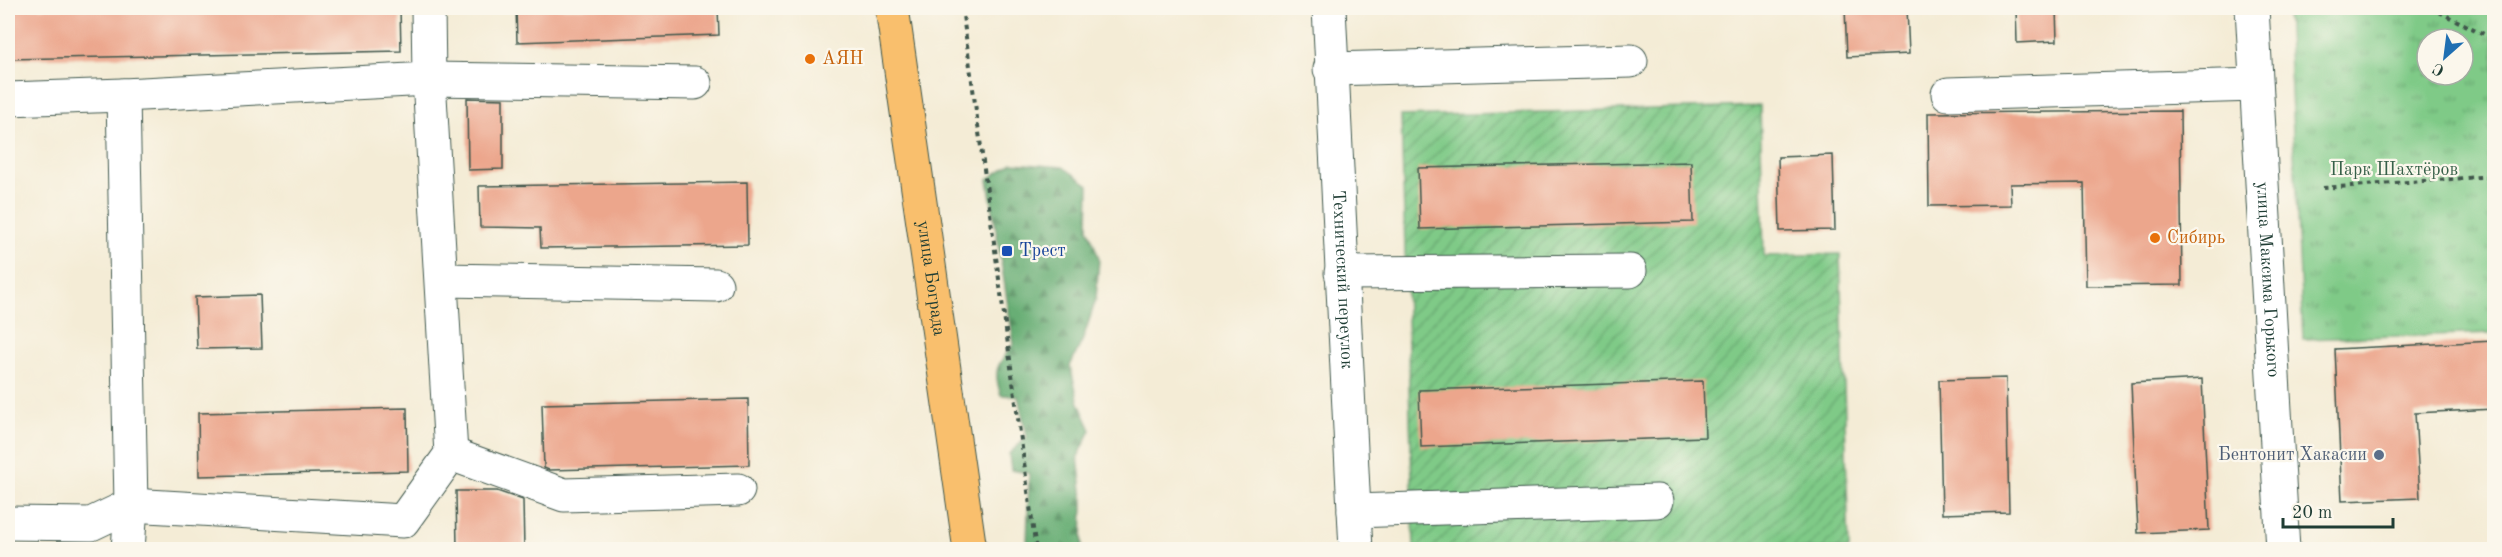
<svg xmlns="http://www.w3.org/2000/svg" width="2502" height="557" viewBox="0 0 2502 557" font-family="'Old Standard TT',serif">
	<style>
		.forest { fill: url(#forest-firs); stroke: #437654; stroke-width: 1.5 }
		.park { fill: url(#park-tufts); stroke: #4f845e; stroke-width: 1.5; fill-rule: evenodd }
		.garden { fill: url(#garden-furrows); stroke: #4f845e; stroke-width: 1.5 }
		.building { fill: #eca68c }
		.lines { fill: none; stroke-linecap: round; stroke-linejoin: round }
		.minor-casing { stroke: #3f574c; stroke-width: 35 }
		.major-casing { stroke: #3f574c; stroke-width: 35 }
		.path { stroke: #3f574c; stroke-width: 4; stroke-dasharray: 4.5 4.5; stroke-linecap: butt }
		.minor { stroke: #fff; stroke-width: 33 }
		.major { stroke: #f9bf6d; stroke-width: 33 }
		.food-dot { fill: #e8710a; stroke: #fbf7ec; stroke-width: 2 }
		.transit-dot { fill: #1a4fb4; stroke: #fbf7ec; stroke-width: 2 }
		.service-dot { fill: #5c6f8a; stroke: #fbf7ec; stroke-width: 2 }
		.labels { text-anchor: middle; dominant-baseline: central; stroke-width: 4.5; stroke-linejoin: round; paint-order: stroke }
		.food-label { font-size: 18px; fill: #c56008; stroke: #fbf7ec; text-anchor: start }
		.park-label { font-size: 18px; fill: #376049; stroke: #fbf7ec }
		.transit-label { font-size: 18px; fill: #164399; stroke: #fbf7ec; text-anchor: start }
		.street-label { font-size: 18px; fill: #1f3d34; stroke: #fbf7ec }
		.service-label { font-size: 18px; fill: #4e5e75; stroke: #fbf7ec; text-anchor: end }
	</style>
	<defs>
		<pattern id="forest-firs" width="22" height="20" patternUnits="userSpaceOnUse" patternTransform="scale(1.5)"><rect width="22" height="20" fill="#67ae74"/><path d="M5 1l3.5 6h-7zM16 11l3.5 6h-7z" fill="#548f60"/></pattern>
		<pattern id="park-tufts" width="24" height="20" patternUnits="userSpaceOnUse" patternTransform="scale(1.5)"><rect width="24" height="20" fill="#7fca87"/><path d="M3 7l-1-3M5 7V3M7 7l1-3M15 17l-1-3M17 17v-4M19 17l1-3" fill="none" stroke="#67a56f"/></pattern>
		<pattern id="garden-furrows" width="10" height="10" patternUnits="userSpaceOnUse" patternTransform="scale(1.5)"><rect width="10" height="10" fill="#7fca87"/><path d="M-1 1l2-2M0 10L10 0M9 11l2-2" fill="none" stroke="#67a56f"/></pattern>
	</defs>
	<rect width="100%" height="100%" fill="#fbf7ec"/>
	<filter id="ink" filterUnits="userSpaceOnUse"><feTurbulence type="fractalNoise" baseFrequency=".0167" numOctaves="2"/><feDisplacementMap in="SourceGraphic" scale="12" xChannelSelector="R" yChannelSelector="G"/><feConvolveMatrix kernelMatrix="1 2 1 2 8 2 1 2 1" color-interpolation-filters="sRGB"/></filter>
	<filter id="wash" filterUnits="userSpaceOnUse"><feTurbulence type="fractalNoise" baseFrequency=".008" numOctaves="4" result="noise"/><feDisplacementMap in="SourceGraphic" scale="24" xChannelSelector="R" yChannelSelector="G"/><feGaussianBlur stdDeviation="1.35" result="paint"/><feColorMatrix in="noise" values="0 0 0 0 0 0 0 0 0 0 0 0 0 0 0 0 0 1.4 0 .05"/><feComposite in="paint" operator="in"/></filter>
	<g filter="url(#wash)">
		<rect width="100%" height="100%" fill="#f4ecd6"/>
		<path class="forest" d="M 1012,163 L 1063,167 L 1089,185 L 1088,228 L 1099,258 L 1096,299 L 1083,339 L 1070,366 L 1079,403 L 1091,430 L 1078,457 L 1083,499 L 1082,549 L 1027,549 L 1029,473 L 1011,470 L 1009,454 L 1027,437 L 1018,396 L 1001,395 C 992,369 998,364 1014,344 L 988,179 Z"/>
		<path class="park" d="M 2287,8 L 2494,8 L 2494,333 L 2303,339 ZM 2427,39 L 2463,39 L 2463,75 L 2427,75 Z"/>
		<path class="garden" d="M 1760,106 L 1764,256 L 1840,254 L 1849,549 L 1414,549 L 1401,116 Z"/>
		<g id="blocks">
			<path class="building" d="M 8,8 L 400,8 L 401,51 L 8,59 Z
				M 516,8 L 718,8 L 719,35 L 517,42 Z
				M 1845,8 L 1907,8 L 1909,54 L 1847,57 Z
				M 2016,8 L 2056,8 L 2057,41 L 2017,43 Z
				M 467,98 L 503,99 L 503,169 L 468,170 Z
				M 2180,111 L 2182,285 L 2086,286 L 2084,183 L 2010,184 L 2011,205 L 1929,206 L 1928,113 Z
				M 1833,155 L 1835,230 L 1780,231 L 1778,157 Z
				M 1691,162 L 1693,222 L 1420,229 L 1418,168 Z
				M 747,182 L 748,245 L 541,248 L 540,228 L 480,227 L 479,186 Z
				M 260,295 L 262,348 L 197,349 L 195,297 Z
				M 2494,341 L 2494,409 L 2415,413 L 2420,498 L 2342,501 L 2335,349 Z
				M 2006,378 L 2009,512 L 1942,514 L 1939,380 Z
				M 2202,379 L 2209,530 L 2138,533 L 2131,383 Z
				M 1703,381 L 1705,437 L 1421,447 L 1419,390 Z
				M 748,399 L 749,465 L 549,470 L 544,468 L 542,404 Z
				M 407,408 L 408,471 L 199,476 L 198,413 Z
				M 456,491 L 497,491 L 523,500 L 524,549 L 457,549 Z"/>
		</g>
	</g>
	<g filter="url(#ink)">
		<use href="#blocks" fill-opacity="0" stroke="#3f574c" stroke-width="1.5"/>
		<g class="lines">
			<defs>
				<g id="minor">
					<path id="s1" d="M 1329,8 L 1356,550"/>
					<path id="s2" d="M 2252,8 L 2283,550"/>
					<path d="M 1330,69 L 1631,61"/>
					<path d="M 1948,94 L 2256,85"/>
					<path d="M 123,95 L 131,505 L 128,550"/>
					<path d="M 8,99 L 123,95 L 429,79 L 695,83"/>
					<path d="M 1341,273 L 1630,271"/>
					<path d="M 442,280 L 716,285"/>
					<path d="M 451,454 L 564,495 L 738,490"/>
					<path d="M 1354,511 L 1657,501"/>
					<path d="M 8,523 L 91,524 L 131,505 L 403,521 L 451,454 L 429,79 L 428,8"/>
				</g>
				<g id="major">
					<path id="s3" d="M 892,8 L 970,550"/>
				</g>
			</defs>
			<use href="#minor" class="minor-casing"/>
			<use href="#major" class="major-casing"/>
			<path class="path" d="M 962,8 L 1036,550
				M 2431,8 L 2494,39
				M 2323,188 L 2494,176"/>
			<use href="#minor" class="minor"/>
			<use href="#major" class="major"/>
		</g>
	</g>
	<g class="food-dot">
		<circle cx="810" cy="59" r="6"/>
		<circle cx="2155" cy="238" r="6"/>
	</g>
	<rect class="transit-dot" x="1001" y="245" width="12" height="12" rx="3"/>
	<circle class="service-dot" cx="2379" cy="455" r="6"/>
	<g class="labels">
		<g class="food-label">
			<text x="822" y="59">АЯН</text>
			<text x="2167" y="238">Сибирь</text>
		</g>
		<g class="park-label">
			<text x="2394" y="170">Парк Шахтёров</text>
		</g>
		<g class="transit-label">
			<text x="1019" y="251">Трест</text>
		</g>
		<g class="street-label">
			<text stroke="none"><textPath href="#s3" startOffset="273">улица Бограда</textPath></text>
			<text stroke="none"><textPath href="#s1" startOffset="272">Технический переулок</textPath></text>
			<text stroke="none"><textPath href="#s2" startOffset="272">улица Максима Горького</textPath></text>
		</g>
		<g class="service-label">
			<text x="2367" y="455">Бентонит Хакасии</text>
		</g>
	</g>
	<rect width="2502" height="557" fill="none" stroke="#fbf7ec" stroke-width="30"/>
	<g transform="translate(2445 57) rotate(208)"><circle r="28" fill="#fbf7ec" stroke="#a3ada2" stroke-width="1.5"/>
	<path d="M0-4.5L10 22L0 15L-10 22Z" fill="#1f6fb2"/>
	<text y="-9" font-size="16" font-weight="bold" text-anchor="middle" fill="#1f3d34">С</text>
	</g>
	<path d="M2283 518v9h110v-9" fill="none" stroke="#1f3d34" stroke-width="3"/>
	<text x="2292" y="518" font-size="18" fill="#1f3d34" stroke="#fbf7ec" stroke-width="4.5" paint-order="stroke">20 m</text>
</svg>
